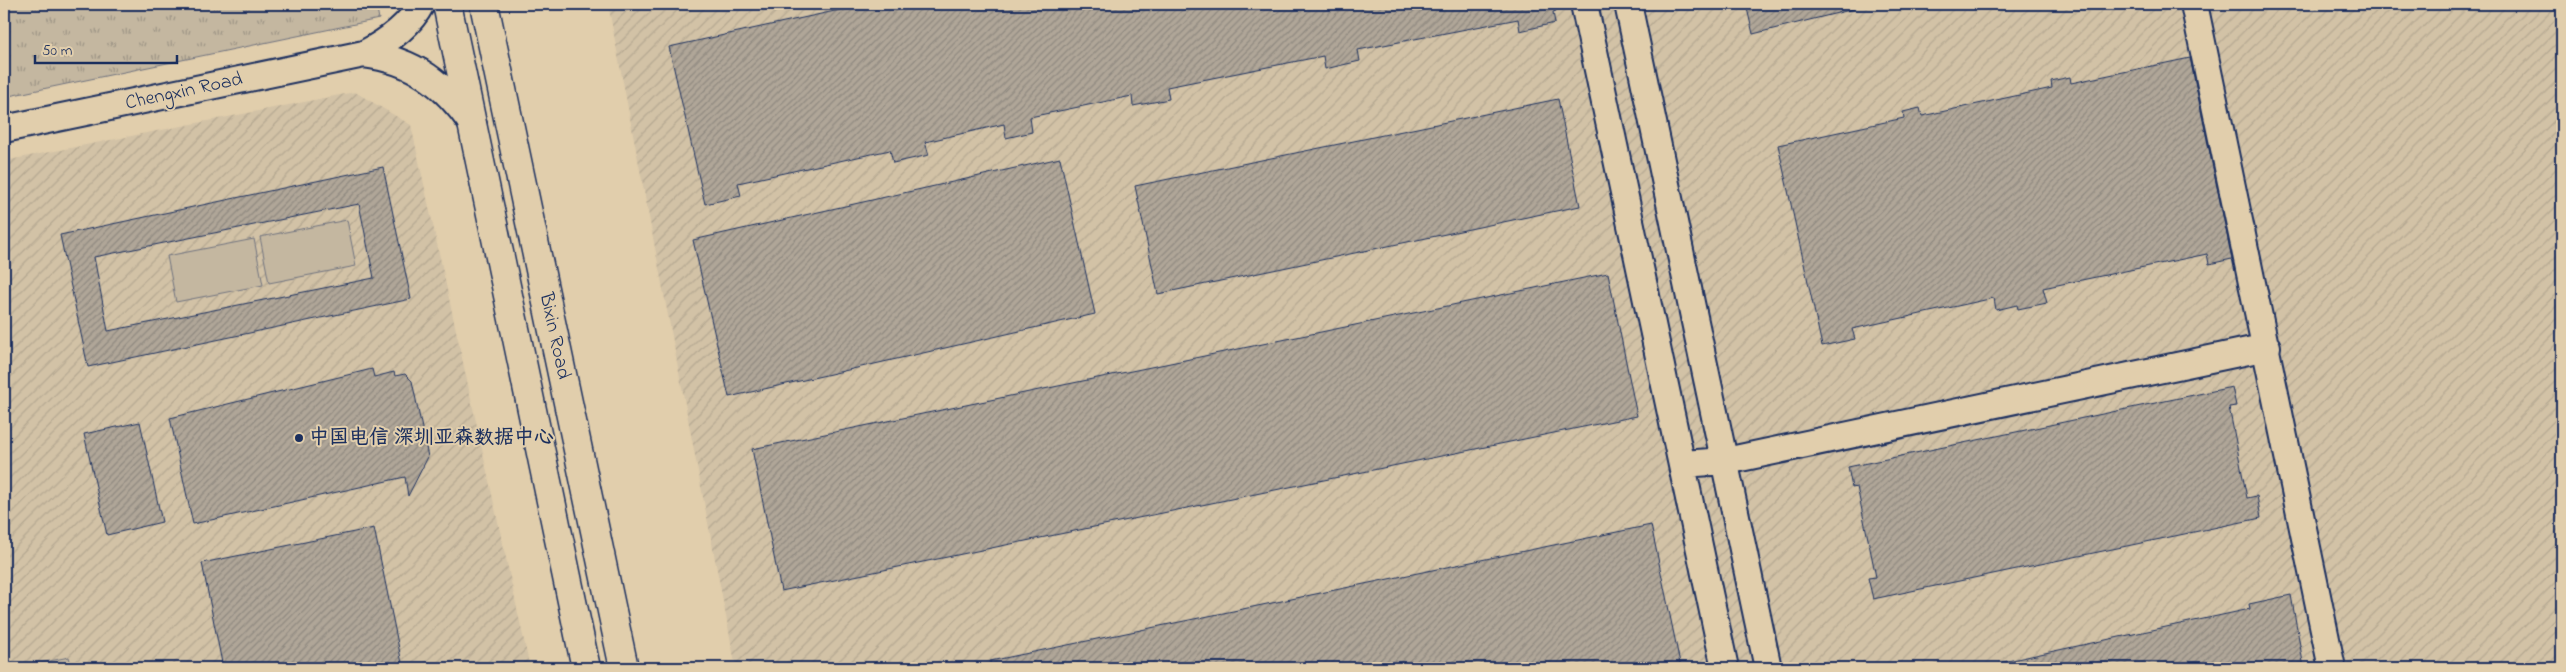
<svg xmlns="http://www.w3.org/2000/svg" width="2566" height="672" viewBox="0 0 2566 672" font-family="'Indie Flower','LXGW WenKai TC',sans-serif">
	<style>
		.industrial { fill: url(#industrial-furrows) }
		.grass { fill: url(#grass-tufts); stroke: #70737f }
		.garden { fill: #c4b7a0; stroke: #70737f }
		.building { fill: url(#building-hatch); stroke: #1b2f5e; fill-rule: evenodd }
		.lines { fill: none; stroke-linecap: round; stroke-linejoin: round }
		.minor-casing { stroke: #1b2f5e; stroke-width: 30 }
		.major-casing { stroke: #1b2f5e; stroke-width: 31 }
		.minor { stroke: #e1ceac; stroke-width: 26 }
		.major { stroke: #e1ceac; stroke-width: 28 }
		.poi-dot { fill: #1b2f5e; stroke: #e1ceac; stroke-width: 2 }
		.labels { text-anchor: middle; dominant-baseline: central; stroke-width: 4; stroke-linejoin: round; paint-order: stroke }
		.street-label { font-size: 20px; fill: #1b2f5e; stroke: #e1ceac }
		.poi-label { font-size: 20px; font-weight: bold; fill: #1b2f5e; stroke: #e1ceac; text-anchor: start }
	</style>
	<defs>
		<pattern id="industrial-furrows" width="10" height="10" patternUnits="userSpaceOnUse" patternTransform="scale(1.25)"><rect width="10" height="10" fill="#d2c2a6"/><path d="M-1 1l2-2M0 10L10 0M9 11l2-2" fill="none" stroke="#b4a791"/></pattern>
		<pattern id="grass-tufts" width="24" height="20" patternUnits="userSpaceOnUse" patternTransform="scale(1.25)"><rect width="24" height="20" fill="#c4b7a0"/><path d="M3 7l-1-3M5 7V3M7 7l1-3M15 17l-1-3M17 17v-4M19 17l1-3" fill="none" stroke="#9e9586"/></pattern>
		<pattern id="building-hatch" width="6" height="6" patternUnits="userSpaceOnUse" patternTransform="scale(1.25)"><rect width="6" height="6" fill="#b0a698"/><path d="M-1 1l2-2M0 6l6-6M5 7l2-2" fill="none" stroke="#8e887f"/></pattern>
	</defs>
	<rect width="100%" height="100%" fill="#e1ceac"/>
	<filter id="ink" filterUnits="userSpaceOnUse"><feTurbulence type="fractalNoise" baseFrequency=".02" numOctaves="2"/><feDisplacementMap in="SourceGraphic" scale="10" xChannelSelector="R" yChannelSelector="G"/><feConvolveMatrix kernelMatrix="1 2 1 2 8 2 1 2 1" color-interpolation-filters="sRGB"/></filter>
	<g filter="url(#ink)">
		<path class="industrial" d="M 608,4 L 2562,4 L 2562,668 L 736,668 Z
			M 355,92 L 411,125 L 530,668 L 4,668 L 4,161 Z"/>
		<path class="grass" d="M 4,4 L 376,4 L 379,19 L 4,97 Z"/>
		<path class="garden" d="M 347,220 L 356,266 L 269,283 L 260,237 Z
			M 254,239 L 263,285 L 176,302 L 167,256 Z
			M 69,657 L 72,668 L 16,668 Z"/>
		<path class="building" d="M 867,4 L 1556,4 L 1556,11 L 1553,12 L 1555,23 L 1520,31 L 1518,19 L 1358,50 L 1360,61 L 1325,69 L 1323,56 L 1167,87 L 1169,99 L 1133,106 L 1132,96 L 1030,117 L 1032,132 L 1006,138 L 1004,124 L 925,142 L 929,155 L 893,163 L 890,150 L 738,183 L 741,196 L 705,204 L 669,47 Z
			M 1746,4 L 1854,4 L 1854,9 L 1753,34 Z
			M 2190,58 L 2232,259 L 2209,264 L 2207,254 L 2043,288 L 2047,303 L 2018,309 L 2017,305 L 1996,310 L 1994,298 L 1852,329 L 1855,339 L 1822,346 L 1778,145 L 1904,118 L 1903,112 L 1920,108 L 1922,116 L 2052,88 L 2051,81 L 2070,77 L 2071,83 Z
			M 1558,99 L 1580,206 L 1158,294 L 1135,186 Z
			M 1060,158 L 1095,314 L 729,397 L 693,240 Z
			M 383,167 L 411,299 L 88,367 L 60,235 ZM 359,204 L 374,278 L 108,331 L 94,257 Z
			M 1608,273 L 1637,416 L 781,591 L 752,449 Z
			M 372,369 L 374,377 L 394,372 L 395,376 L 405,374 L 412,381 L 428,457 L 408,496 L 405,477 L 193,524 L 170,418 Z
			M 2232,387 L 2236,406 L 2229,407 L 2247,498 L 2257,496 L 2261,518 L 1873,599 L 1868,578 L 1876,577 L 1857,487 L 1852,488 L 1848,467 Z
			M 140,422 L 162,522 L 107,535 L 84,434 Z
			M 1651,525 L 1681,668 L 990,668 L 990,661 Z
			M 374,528 L 403,668 L 223,668 L 202,563 Z
			M 2291,595 L 2304,668 L 2004,668 L 2003,662 L 2250,609 L 2249,604 Z"/>
		<g class="lines">
			<defs>
				<path id="minor" d="M 1584,4 L 1725,668
					M 1628,4 L 1768,668
					M 2194,4 L 2332,668
					M 364,54 C 414,60 445,84 473,125
					M 4,129 L 364,54 C 387,42 409,27 421,4
					M 1682,464 L 1726,461 L 2267,347"/>
				<path id="major" d="M 447,4 L 586,668
					M 484,4 L 624,668"/>
			</defs>
			<use href="#minor" class="minor-casing"/>
			<use href="#major" class="major-casing"/>
			<use href="#minor" class="minor"/>
			<use href="#major" class="major"/>
		</g>
	</g>
	<circle class="poi-dot" cx="299" cy="438" r="5"/>
	<g class="labels">
		<g class="street-label">
			<text transform="translate(184 92) rotate(-12)">Chengxin Road</text>
			<text transform="translate(554 336) rotate(78)">Bixin Road</text>
		</g>
		<g class="poi-label">
			<text x="309" y="438">中国电信 深圳亚森数据中心</text>
		</g>
	</g>
	<rect width="2566" height="672" fill="none" stroke="#e1ceac" stroke-width="20"/>
	<rect x="10" y="10" width="2546" height="652" fill="none" stroke="#1b2f5e" stroke-width="2" filter="url(#ink)"/>
	<path d="M35 55v8h142v-8" fill="none" stroke="#1b2f5e" stroke-width="2.5"/>
	<text x="42" y="55" font-size="15" fill="#1b2f5e" stroke="#e1ceac" stroke-width="4" paint-order="stroke">50 m</text>
</svg>
